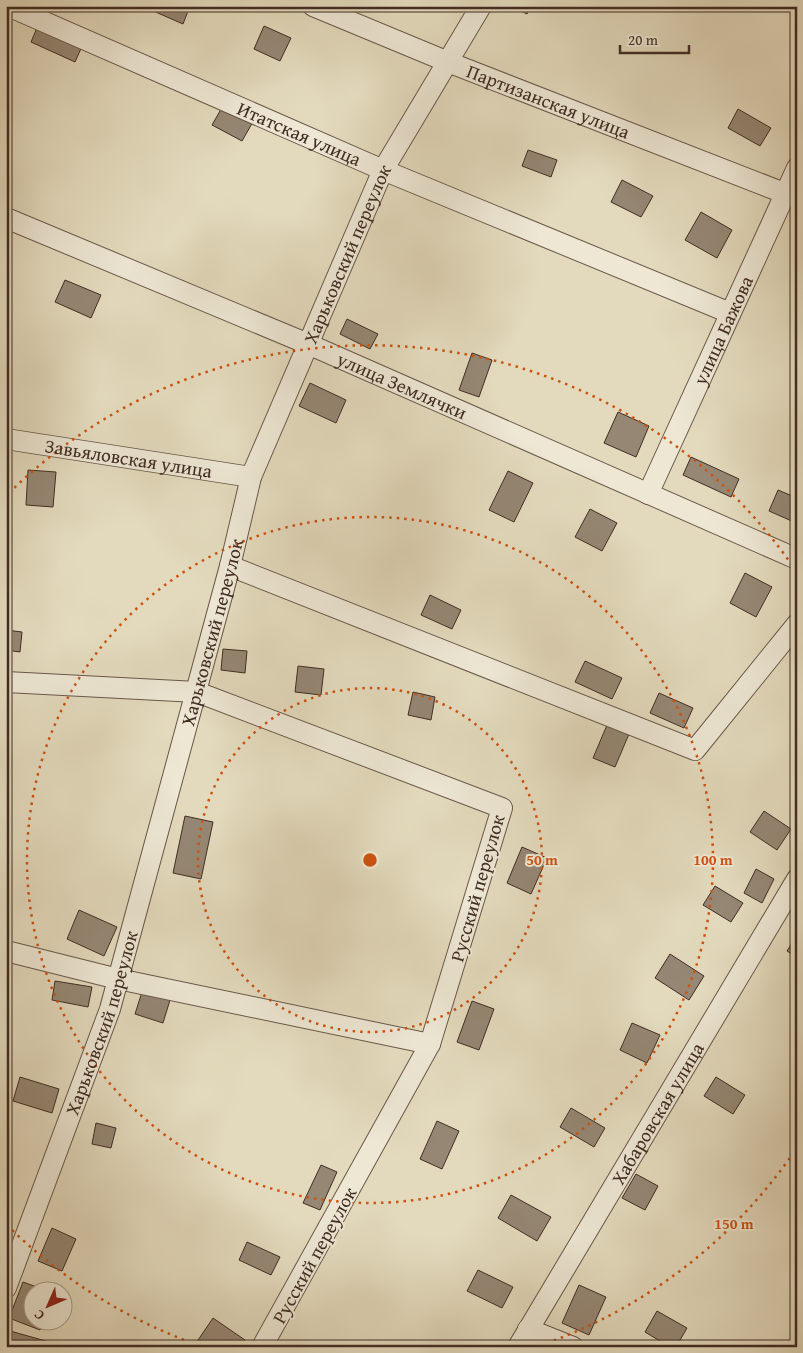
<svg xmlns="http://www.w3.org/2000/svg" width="803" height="1353" viewBox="0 0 803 1353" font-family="'Gentium Book Plus',serif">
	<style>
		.building { fill: #958774; stroke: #412d24 }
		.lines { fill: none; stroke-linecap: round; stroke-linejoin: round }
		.minor-casing { stroke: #6a584a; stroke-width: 22 }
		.minor { stroke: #ede7d4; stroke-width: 20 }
		.ring { fill: none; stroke: #cf5210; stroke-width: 2.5; stroke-dasharray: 2.5 5 }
		.labels { text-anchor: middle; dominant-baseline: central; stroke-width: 4; stroke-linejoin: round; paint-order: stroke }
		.street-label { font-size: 19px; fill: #412d24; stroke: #ede7d4 }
		.centre { fill: #cf5210; stroke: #ede7d4; stroke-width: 2.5 }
		.ring-label { font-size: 15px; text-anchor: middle; font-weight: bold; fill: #cf5210; stroke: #ede7d4; stroke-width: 4; stroke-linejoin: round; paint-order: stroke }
	</style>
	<rect width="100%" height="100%" fill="#e3dabd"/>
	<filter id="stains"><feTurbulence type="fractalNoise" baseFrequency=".004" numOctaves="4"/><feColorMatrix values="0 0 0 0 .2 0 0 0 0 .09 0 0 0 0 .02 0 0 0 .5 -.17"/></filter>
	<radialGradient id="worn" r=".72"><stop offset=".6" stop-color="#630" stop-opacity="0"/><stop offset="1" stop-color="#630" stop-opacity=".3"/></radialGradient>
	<path class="building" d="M 152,6 L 190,6 L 183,24 L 151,10 Z
		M 511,6 L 531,6 L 527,14 Z
		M 39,23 L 83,44 L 75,62 L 31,42 Z
		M 264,26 L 291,38 L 280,61 L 254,49 Z
		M 224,104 L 254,120 L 242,141 L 212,125 Z
		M 738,109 L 771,128 L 760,146 L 728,128 Z
		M 528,150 L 557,160 L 551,177 L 522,166 Z
		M 622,180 L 653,196 L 641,217 L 611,202 Z
		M 701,212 L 732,230 L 717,258 L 685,240 Z
		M 65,280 L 101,295 L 91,318 L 55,302 Z
		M 347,319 L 378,334 L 370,349 L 340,334 Z
		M 472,353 L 492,360 L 479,397 L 459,390 Z
		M 310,383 L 346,400 L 336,423 L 299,406 Z
		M 618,412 L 649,426 L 636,457 L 604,443 Z
		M 691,457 L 739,479 L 731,497 L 683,475 Z
		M 28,470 L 56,472 L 53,507 L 26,505 Z
		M 508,471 L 533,483 L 514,522 L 489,510 Z
		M 778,490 L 797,498 L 797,515 L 794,522 L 769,511 Z
		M 590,509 L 617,523 L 602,551 L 575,537 Z
		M 745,573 L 772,587 L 756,617 L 730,603 Z
		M 430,595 L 461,610 L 452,629 L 421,615 Z
		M 6,630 L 22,632 L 20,652 L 6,650 Z
		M 223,649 L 247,651 L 245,673 L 221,670 Z
		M 585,661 L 622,678 L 612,699 L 575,682 Z
		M 298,666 L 324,669 L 321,695 L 295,692 Z
		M 413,692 L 435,697 L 431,720 L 408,715 Z
		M 659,693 L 693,708 L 684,728 L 650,713 Z
		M 607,725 L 629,734 L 615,767 L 593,758 Z
		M 764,811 L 791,829 L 777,850 L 750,832 Z
		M 185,816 L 213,822 L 201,879 L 173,873 Z
		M 522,847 L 547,858 L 531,894 L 507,883 Z
		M 756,869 L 774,879 L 762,903 L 744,893 Z
		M 715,886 L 743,903 L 731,922 L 703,905 Z
		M 79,910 L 117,927 L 104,956 L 67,939 Z
		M 797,935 L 797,957 L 787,951 Z
		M 670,954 L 704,976 L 689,1000 L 655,978 Z
		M 55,981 L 92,987 L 88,1007 L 52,1000 Z
		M 142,992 L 170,1000 L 163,1023 L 135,1014 Z
		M 472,1001 L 494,1009 L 479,1050 L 457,1042 Z
		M 632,1023 L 660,1035 L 647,1063 L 620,1050 Z
		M 20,1077 L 59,1089 L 52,1113 L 13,1101 Z
		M 716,1077 L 745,1095 L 733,1114 L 704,1096 Z
		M 571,1108 L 605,1128 L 594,1147 L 560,1127 Z
		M 437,1121 L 459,1131 L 442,1169 L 420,1159 Z
		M 96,1123 L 116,1128 L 111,1148 L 92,1144 Z
		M 321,1165 L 337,1172 L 320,1210 L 303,1203 Z
		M 636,1174 L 658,1186 L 645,1210 L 622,1198 Z
		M 511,1195 L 551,1217 L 537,1241 L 498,1218 Z
		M 52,1228 L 76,1239 L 62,1271 L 38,1261 Z
		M 247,1242 L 280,1257 L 271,1275 L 239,1260 Z
		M 478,1270 L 513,1287 L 502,1308 L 467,1291 Z
		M 23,1282 L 45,1290 L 32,1290 L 32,1320 L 44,1320 L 40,1330 L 9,1318 Z
		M 579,1285 L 606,1297 L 589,1335 L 562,1323 Z
		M 657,1311 L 687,1328 L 676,1347 L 670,1347 L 645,1332 Z
		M 213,1318 L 245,1340 L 241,1347 L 194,1346 Z
		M 10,1331 L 46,1341 L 44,1347 L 6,1347 Z"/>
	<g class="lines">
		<defs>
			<g id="minor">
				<path id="s1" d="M 8,6 L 383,170 L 730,313"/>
				<path id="s2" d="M 313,6 L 448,62 L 784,193"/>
				<path id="s3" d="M 6,218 L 308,344 L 797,559"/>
				<path id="s4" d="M 6,439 L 251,477"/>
				<path id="s5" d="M 648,494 L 797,168"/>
				<path d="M 230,566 L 695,750 L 797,624"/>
				<path d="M 6,682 L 197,692 L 502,808 L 430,1044 L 262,1347"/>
				<path d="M 6,951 L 118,979 L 430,1044"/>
				<path id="s6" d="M 6,1288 L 110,1009 L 230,566 L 251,477 L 383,170 L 481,6"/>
				<path d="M 528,1329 L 573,1347"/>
				<path id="s7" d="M 518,1347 L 797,879"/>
			</g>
		</defs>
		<use href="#minor" class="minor-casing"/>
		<use href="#minor" class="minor"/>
	</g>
	<g class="ring">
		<circle cx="370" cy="860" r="172"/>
		<circle cx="370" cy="860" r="343"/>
		<path d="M794 1152A515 515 0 0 1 542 1345M198 1345A515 515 0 0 1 9 1227M9 493A515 515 0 0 1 794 568"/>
	</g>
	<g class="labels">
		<g class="street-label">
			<text stroke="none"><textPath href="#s2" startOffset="254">Партизанская улица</textPath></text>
			<text stroke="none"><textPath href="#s1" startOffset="318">Итатская улица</textPath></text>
			<text stroke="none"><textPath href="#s6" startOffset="1091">Харьковский переулок</textPath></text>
			<text stroke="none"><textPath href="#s5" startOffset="180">улица Бажова</textPath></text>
			<text stroke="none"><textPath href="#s3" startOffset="430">улица Землячки</textPath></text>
			<text stroke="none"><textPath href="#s4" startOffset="124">Завьяловская улица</textPath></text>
			<text stroke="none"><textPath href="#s6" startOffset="688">Харьковский переулок</textPath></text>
			<text transform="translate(477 888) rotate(-74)">Русский переулок</text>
			<text stroke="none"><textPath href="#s6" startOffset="282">Харьковский переулок</textPath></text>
			<text stroke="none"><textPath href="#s7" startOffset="272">Хабаровская улица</textPath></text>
			<text transform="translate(314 1255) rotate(-61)">Русский переулок</text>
		</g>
	</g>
	<circle cx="370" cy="860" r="8" class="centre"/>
	<g class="ring-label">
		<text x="542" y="865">50 m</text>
		<text x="713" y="865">100 m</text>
		<text x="734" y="1229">150 m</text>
	</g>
	<rect width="803" height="1353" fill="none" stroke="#e3dabd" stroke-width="25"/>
	<rect x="8" y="8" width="788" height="1338" fill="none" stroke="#412d24" stroke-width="2.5"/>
	<rect x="12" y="12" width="778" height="1328" fill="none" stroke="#412d24"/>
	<g transform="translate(48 1306) rotate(225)"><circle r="24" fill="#ede7d4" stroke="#a89d8e"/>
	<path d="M0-4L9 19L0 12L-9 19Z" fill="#8f2418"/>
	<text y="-8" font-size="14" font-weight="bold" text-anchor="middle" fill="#412d24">С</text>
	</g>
	<path d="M620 45v8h69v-8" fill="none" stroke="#412d24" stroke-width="2.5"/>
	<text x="628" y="45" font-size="15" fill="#412d24" stroke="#ede7d4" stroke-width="4" paint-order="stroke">20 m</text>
	<rect width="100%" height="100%" filter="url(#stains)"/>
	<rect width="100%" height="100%" fill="url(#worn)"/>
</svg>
